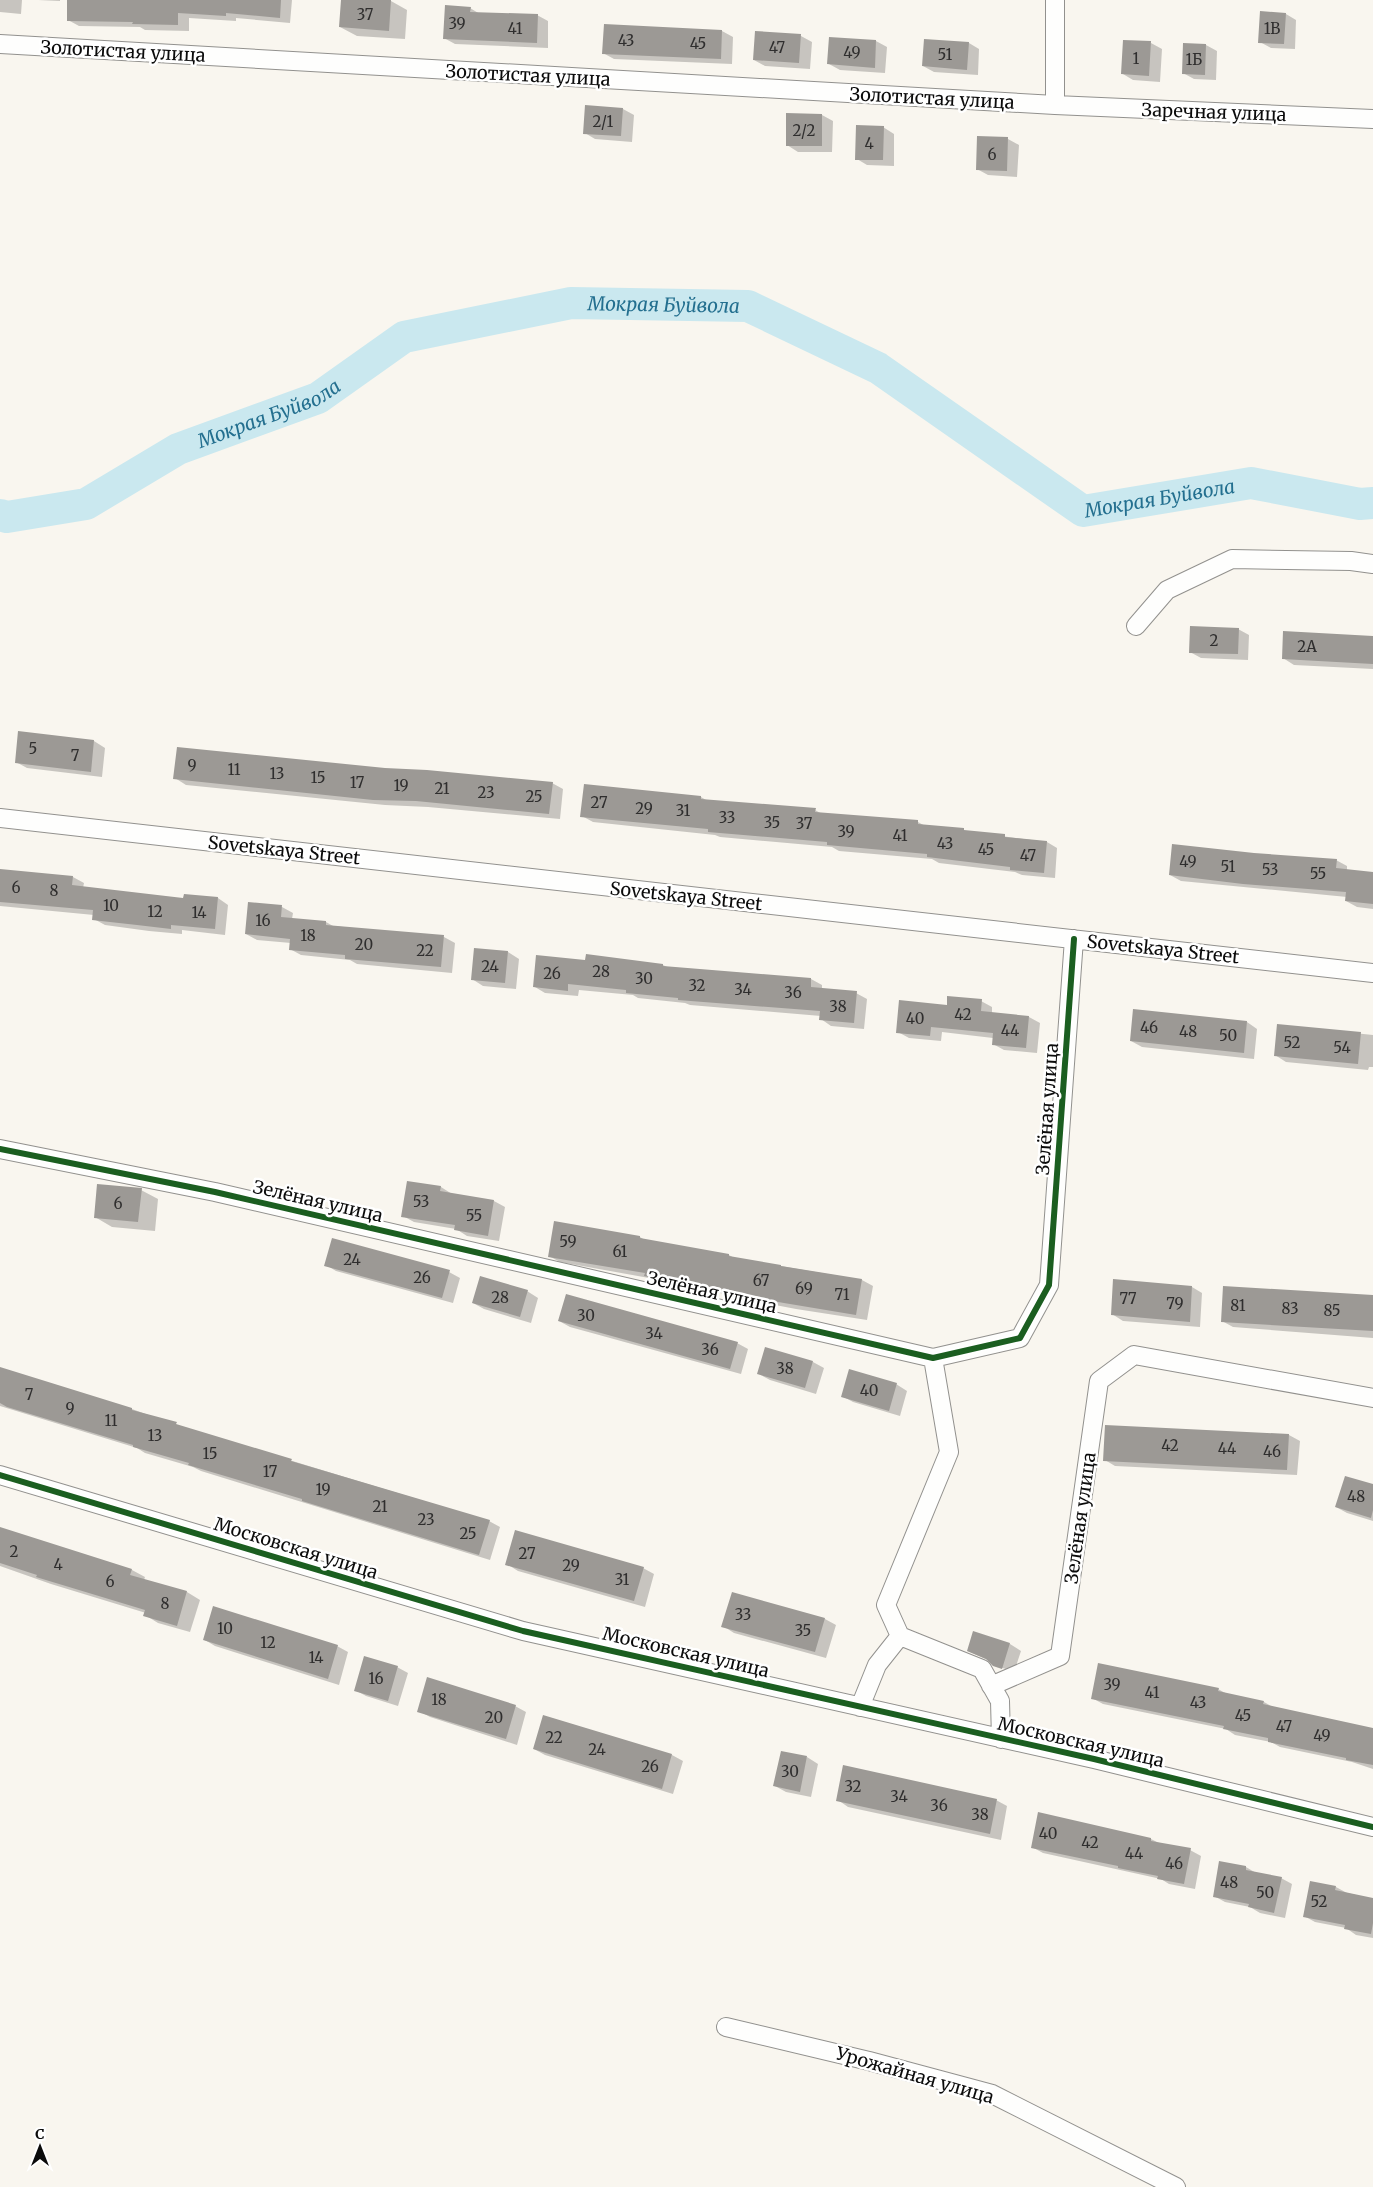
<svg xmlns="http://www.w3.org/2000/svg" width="1373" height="2187" viewBox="0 0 1373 2187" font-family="Merriweather,serif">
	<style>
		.shadow { fill: #0003 }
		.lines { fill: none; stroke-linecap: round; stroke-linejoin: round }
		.river { stroke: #cae8ef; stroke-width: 32 }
		.building { fill: #9c9995 }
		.minor-casing { stroke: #92918e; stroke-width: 20 }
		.minor { stroke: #fefefd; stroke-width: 18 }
		.cycleway-casing { stroke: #fff; stroke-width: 9 }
		.cycleway { stroke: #1b5e20; stroke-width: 6 }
		.labels { text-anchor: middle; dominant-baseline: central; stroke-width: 5; stroke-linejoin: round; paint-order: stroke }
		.number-label { font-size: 15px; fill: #2f2e2e }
		.street-label { font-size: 18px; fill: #0b0b0b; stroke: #fff }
		.water-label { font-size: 19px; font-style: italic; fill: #236f8f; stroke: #fff }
	</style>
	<rect width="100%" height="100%" fill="#f9f6ef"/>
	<path class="shadow" d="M 0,0 L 22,0 L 21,14 L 0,12 Z
		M 38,0 L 60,0 L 60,1 Z
		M 69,0 L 292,0 L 290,23 L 236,18 L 236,21 L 189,18 L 189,31 L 145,30 L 140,27 L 79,26 L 68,20 Z
		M 342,0 L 391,1 L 407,10 L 405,39 L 357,36 L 340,27 Z
		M 470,8 L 480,14 L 537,15 L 548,21 L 548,48 L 455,44 L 444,38 Z
		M 1286,14 L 1296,20 L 1295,49 L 1271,48 L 1260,42 Z
		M 722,31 L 733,37 L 732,64 L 614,59 L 603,53 Z
		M 756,32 L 801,36 L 812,42 L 810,69 L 765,66 L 754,60 Z
		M 830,38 L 876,41 L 887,47 L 885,73 L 840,70 L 829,64 Z
		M 969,43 L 979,49 L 978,75 L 934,72 L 923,66 Z
		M 1151,43 L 1162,49 L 1160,82 L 1133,80 L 1123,74 Z
		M 1184,44 L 1206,45 L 1217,51 L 1216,80 L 1194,79 L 1183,73 Z
		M 623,109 L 634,115 L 632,142 L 595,139 L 585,133 Z
		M 822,115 L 833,121 L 832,152 L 798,152 L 787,145 Z
		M 883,127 L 894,134 L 894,166 L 867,165 L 857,159 Z
		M 1008,139 L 1019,145 L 1017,177 L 988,175 L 977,169 Z
		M 1238,629 L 1249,635 L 1248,660 L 1201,658 L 1190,652 Z
		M 1373,637 L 1373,669 L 1294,665 L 1283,658 Z
		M 94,741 L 105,748 L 102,777 L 27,768 L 16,762 Z
		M 385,770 L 552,783 L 563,789 L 560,819 L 428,807 L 385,805 L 186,785 L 175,778 Z
		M 585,786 L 701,797 L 706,800 L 815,810 L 822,814 L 918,822 L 925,826 L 1047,842 L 1057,848 L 1055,878 L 1022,875 L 1015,872 L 939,863 L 932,859 L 839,851 L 832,847 L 720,837 L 715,835 L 593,822 L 582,816 Z
		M 1254,854 L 1336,860 L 1347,866 L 1347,871 L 1373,874 L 1373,909 L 1357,907 L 1346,901 L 1347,897 L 1181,881 L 1170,875 Z
		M 0,870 L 73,877 L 84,883 L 83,888 L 184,899 L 218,898 L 228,905 L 225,935 L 182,930 L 182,934 L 149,931 L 105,925 L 94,919 L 94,915 L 0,906 Z
		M 249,903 L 282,907 L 293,913 L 292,919 L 326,922 L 333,926 L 444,937 L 455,943 L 452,973 L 357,964 L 350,960 L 301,955 L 290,949 L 291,943 L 257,940 L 246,934 Z
		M 475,949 L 508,952 L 519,959 L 516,989 L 483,986 L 472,979 Z
		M 586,961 L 663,965 L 667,967 L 811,979 L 822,985 L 822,989 L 856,993 L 867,999 L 864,1029 L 831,1026 L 821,1019 L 821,1016 L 690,1005 L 685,1003 L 638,998 L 633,995 L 579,990 L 578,996 L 545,993 L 535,987 Z
		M 981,1001 L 992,1007 L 992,1013 L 1029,1017 L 1040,1023 L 1037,1053 L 1004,1050 L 993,1044 L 993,1038 L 942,1032 L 941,1041 L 909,1038 L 898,1032 L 948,1006 Z
		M 1247,1022 L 1257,1029 L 1254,1059 L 1142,1047 L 1131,1041 Z
		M 1278,1025 L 1373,1035 L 1373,1067 L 1369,1067 L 1368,1070 L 1286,1062 L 1275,1055 Z
		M 408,1182 L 441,1187 L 452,1194 L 494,1201 L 505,1207 L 499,1241 L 467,1236 L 456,1229 L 414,1222 L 403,1216 Z
		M 141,1190 L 158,1199 L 155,1231 L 112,1227 L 95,1217 Z
		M 640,1237 L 646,1241 L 729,1255 L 734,1258 L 862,1280 L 873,1286 L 867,1320 L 796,1309 L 754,1301 L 748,1298 L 657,1282 L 649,1278 L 560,1262 L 549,1256 Z
		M 326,1265 L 449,1272 L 460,1278 L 453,1303 L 336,1271 Z
		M 1192,1287 L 1202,1293 L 1200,1327 L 1123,1321 L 1112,1314 Z
		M 527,1291 L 538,1298 L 531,1323 L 484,1309 L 473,1303 Z
		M 1373,1298 L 1373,1338 L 1233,1327 L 1222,1321 Z
		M 559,1321 L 737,1343 L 748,1349 L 741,1374 L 570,1327 Z
		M 813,1362 L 824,1368 L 816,1394 L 770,1380 L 759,1374 Z
		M 0,1368 L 132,1409 L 184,1428 L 489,1521 L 500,1527 L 490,1560 L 201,1471 L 193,1467 L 145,1453 L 137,1448 L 0,1406 Z
		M 896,1384 L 907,1391 L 900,1416 L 853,1402 L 842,1396 Z
		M 1289,1435 L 1300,1441 L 1297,1475 L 1115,1466 L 1105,1460 Z
		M 1373,1486 L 1373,1521 L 1347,1513 L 1336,1507 Z
		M 0,1528 L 132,1570 L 145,1577 L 144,1580 L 187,1592 L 200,1600 L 190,1632 L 158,1623 L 145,1615 L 146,1613 L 51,1584 L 0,1566 Z
		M 507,1564 L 643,1568 L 654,1574 L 645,1607 L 518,1571 Z
		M 825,1619 L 836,1625 L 826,1658 L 734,1633 L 723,1626 Z
		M 974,1633 L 1010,1644 L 1021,1651 L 1013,1675 L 1003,1671 L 1008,1672 L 1009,1670 L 996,1666 L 998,1668 L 990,1661 L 968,1651 Z
		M 205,1640 L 337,1646 L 348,1652 L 339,1685 L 215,1646 Z
		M 397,1667 L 408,1673 L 398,1706 L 366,1696 L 355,1690 Z
		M 1218,1689 L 1227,1694 L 1264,1702 L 1273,1707 L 1373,1731 L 1373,1769 L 1352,1762 L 1280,1747 L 1271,1742 L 1235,1735 L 1226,1729 L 1103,1704 L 1092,1698 Z
		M 515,1706 L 526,1712 L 517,1745 L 430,1717 L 419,1711 Z
		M 544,1716 L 672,1755 L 683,1761 L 673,1794 L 545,1755 L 534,1749 Z
		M 807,1757 L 818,1764 L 811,1797 L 786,1792 L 775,1786 Z
		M 838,1800 L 996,1800 L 1007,1806 L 1001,1840 L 848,1807 Z
		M 1151,1839 L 1159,1843 L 1190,1850 L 1201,1856 L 1195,1889 L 1169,1884 L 1161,1879 L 1043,1853 L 1032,1847 Z
		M 1246,1867 L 1256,1873 L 1281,1878 L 1292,1884 L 1285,1918 L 1260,1913 L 1250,1907 L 1225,1902 L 1214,1896 Z
		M 1311,1882 L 1336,1887 L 1347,1893 L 1373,1899 L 1373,1938 L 1356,1935 L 1346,1928 L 1315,1922 L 1304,1916 Z"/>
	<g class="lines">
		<path class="river" id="s1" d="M 0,515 L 7,517 L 86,504 L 178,449 L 318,398 L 404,337 L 571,303 L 748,306 L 878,368 L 1083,511 L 1251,483 L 1360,504 L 1373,503"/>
	</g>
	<path class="building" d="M 67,0 L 281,0 L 280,18 L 226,13 L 226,16 L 178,13 L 178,25 L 132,24 L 133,22 L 67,21 Z
		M 341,0 L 391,0 L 389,31 L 339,27 Z
		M 445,5 L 471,7 L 470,12 L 538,14 L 537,43 L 443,39 Z
		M 1260,11 L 1286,13 L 1284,44 L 1258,43 Z
		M 604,24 L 722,30 L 721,59 L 602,54 Z
		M 755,31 L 801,34 L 799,63 L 753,60 Z
		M 829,37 L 876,40 L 875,68 L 827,64 Z
		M 924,39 L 969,42 L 967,70 L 922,66 Z
		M 1123,40 L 1151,41 L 1149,76 L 1121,74 Z
		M 1183,43 L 1206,44 L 1205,75 L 1182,74 Z
		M 585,105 L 623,108 L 621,136 L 583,134 Z
		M 786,113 L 822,114 L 822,146 L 786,146 Z
		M 856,125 L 884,126 L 883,160 L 855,160 Z
		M 977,136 L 1008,137 L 1007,171 L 976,170 Z
		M 1190,626 L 1239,628 L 1238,654 L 1189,653 Z
		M 1283,631 L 1373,636 L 1373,664 L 1282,659 Z
		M 18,731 L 94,740 L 91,772 L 15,763 Z
		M 177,747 L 385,768 L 427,770 L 553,782 L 549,814 L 416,801 L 373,800 L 173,779 Z
		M 584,784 L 701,796 L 701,799 L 816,808 L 815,812 L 918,820 L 918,824 L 964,828 L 964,830 L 1005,834 L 1005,837 L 1047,841 L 1044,873 L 1010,870 L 1010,867 L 927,857 L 927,854 L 827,845 L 827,842 L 708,832 L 708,829 L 580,817 Z
		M 1172,844 L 1254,853 L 1337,859 L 1336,868 L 1373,872 L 1373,904 L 1345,901 L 1346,892 L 1243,884 L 1169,875 Z
		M 0,869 L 73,876 L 72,885 L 183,898 L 184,894 L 218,897 L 215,929 L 171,925 L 171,929 L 137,925 L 92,920 L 93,910 L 0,902 Z
		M 248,902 L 282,905 L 281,917 L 326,921 L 326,925 L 444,935 L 441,967 L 345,959 L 345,955 L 289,950 L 290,939 L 245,934 Z
		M 474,948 L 508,951 L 505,983 L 471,980 Z
		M 586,954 L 663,964 L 663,966 L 811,978 L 811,987 L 857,991 L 854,1023 L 819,1020 L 820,1011 L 678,1000 L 678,998 L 626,993 L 626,990 L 568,984 L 568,991 L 533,987 L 536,955 L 585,960 Z
		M 947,996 L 982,999 L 981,1011 L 1029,1016 L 1026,1048 L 992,1045 L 993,1033 L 931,1027 L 930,1036 L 896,1033 L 899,1000 L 947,1005 Z
		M 1133,1009 L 1247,1021 L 1244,1053 L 1130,1041 Z
		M 1277,1024 L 1361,1032 L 1358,1064 L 1274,1056 Z
		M 407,1181 L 441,1186 L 440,1191 L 494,1200 L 488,1236 L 454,1230 L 455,1225 L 401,1217 Z
		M 97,1184 L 142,1188 L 138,1222 L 94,1218 Z
		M 554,1221 L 640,1236 L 640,1238 L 729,1254 L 729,1256 L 781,1265 L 781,1266 L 862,1279 L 856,1315 L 784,1303 L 741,1295 L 742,1293 L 644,1276 L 645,1273 L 548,1257 Z
		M 332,1238 L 450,1270 L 442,1298 L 324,1266 Z
		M 480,1276 L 528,1290 L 520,1317 L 472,1303 Z
		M 1113,1279 L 1192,1286 L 1190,1322 L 1111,1315 Z
		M 1223,1286 L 1373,1295 L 1373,1331 L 1221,1322 Z
		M 566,1294 L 738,1342 L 730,1369 L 558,1321 Z
		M 765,1347 L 813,1361 L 805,1388 L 757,1374 Z
		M 0,1367 L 132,1408 L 132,1410 L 177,1422 L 176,1424 L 292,1459 L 291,1461 L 490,1520 L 479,1555 L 302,1501 L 302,1499 L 188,1465 L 189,1463 L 133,1447 L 133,1445 L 7,1407 L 0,1403 Z
		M 849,1369 L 897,1383 L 889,1411 L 841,1397 Z
		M 1105,1425 L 1289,1434 L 1287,1470 L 1103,1461 Z
		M 1345,1476 L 1373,1484 L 1373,1510 L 1371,1518 L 1335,1507 Z
		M 0,1527 L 132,1569 L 130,1575 L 187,1591 L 177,1626 L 143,1616 L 145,1610 L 36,1577 L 37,1575 L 0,1563 Z
		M 515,1530 L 644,1567 L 634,1601 L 505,1565 Z
		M 732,1592 L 825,1618 L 815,1652 L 721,1627 Z
		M 213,1606 L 338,1645 L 328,1679 L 203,1640 Z
		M 973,1631 L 1010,1643 L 1002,1669 L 993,1666 L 986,1659 L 967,1651 Z
		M 364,1656 L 398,1666 L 388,1701 L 354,1691 Z
		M 1098,1663 L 1219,1688 L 1218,1691 L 1264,1701 L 1263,1704 L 1373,1728 L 1373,1765 L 1346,1760 L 1346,1758 L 1268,1742 L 1268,1738 L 1223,1729 L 1224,1726 L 1091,1699 Z
		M 427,1677 L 516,1705 L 506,1739 L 417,1712 Z
		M 543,1715 L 672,1754 L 662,1789 L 533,1749 Z
		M 781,1751 L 807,1756 L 800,1792 L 773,1786 Z
		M 843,1765 L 997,1799 L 990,1834 L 836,1801 Z
		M 1038,1812 L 1151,1838 L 1151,1841 L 1191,1848 L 1184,1884 L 1157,1879 L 1158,1876 L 1118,1868 L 1118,1866 L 1031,1848 Z
		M 1219,1861 L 1246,1866 L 1246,1870 L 1282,1877 L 1274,1913 L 1248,1907 L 1249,1904 L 1213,1897 Z
		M 1310,1881 L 1336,1886 L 1335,1890 L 1373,1898 L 1373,1923 L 1371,1934 L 1344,1929 L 1345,1925 L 1303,1917 Z"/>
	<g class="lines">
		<defs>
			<path id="minor" d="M 0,44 L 1055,105 L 1373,119
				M 1055,105 L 1055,0
				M 1136,626 L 1167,590 L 1232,559 L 1351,561 L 1373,564
				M 0,818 L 1373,973
				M 0,1149 L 215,1192 L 933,1358 L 1020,1338 L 1049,1285 L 1074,939
				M 933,1358 L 949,1452 L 886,1605 L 900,1636 L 982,1669 L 1000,1701 L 1001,1739
				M 0,1475 L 523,1631 L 1094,1759 L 1373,1827
				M 991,1686 L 1060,1656 L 1099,1381 L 1134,1355 L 1373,1398
				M 860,1707 L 877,1665 L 900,1636
				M 726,2027 L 869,2061 L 992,2094 L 1176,2187"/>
		</defs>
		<use href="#minor" class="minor-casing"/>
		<use href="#minor" class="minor"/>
		<defs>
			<path id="cycleway" d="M 0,1149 L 215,1192 L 933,1358 L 1020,1338 L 1049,1285 L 1074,939
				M 0,1475 L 523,1631 L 1094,1759 L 1373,1827"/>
		</defs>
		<use href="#cycleway" class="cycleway-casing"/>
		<use href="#cycleway" class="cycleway"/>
	</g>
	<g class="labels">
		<g class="number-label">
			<text x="365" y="14">37</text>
			<text x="457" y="23">39</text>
			<text x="515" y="28">41</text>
			<text x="1272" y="28">1В</text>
			<text x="626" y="40">43</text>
			<text x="698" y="43">45</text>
			<text x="777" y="47">47</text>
			<text x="852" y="52">49</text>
			<text x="945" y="54">51</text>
			<text x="1136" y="58">1</text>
			<text x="1194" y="59">1Б</text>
			<text x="603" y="121">2/1</text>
			<text x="804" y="130">2/2</text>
			<text x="869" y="143">4</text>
			<text x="992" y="154">6</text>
			<text x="1214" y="640">2</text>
			<text x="1307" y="646">2А</text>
			<text x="33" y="748">5</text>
			<text x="75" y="755">7</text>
			<text x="192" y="765">9</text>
			<text x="234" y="769">11</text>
			<text x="277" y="773">13</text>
			<text x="318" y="777">15</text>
			<text x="357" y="782">17</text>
			<text x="401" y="785">19</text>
			<text x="442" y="788">21</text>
			<text x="486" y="792">23</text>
			<text x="534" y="796">25</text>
			<text x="599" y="802">27</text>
			<text x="644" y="808">29</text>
			<text x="683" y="810">31</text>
			<text x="727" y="817">33</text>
			<text x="772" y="822">35</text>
			<text x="804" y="823">37</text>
			<text x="846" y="831">39</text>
			<text x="900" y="835">41</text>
			<text x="945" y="843">43</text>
			<text x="986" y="849">45</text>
			<text x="1028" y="855">47</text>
			<text x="1188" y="861">49</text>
			<text x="1228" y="866">51</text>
			<text x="1270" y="869">53</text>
			<text x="1318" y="873">55</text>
			<text x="16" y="887">6</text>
			<text x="54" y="890">8</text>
			<text x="111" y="905">10</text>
			<text x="155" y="911">12</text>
			<text x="199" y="912">14</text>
			<text x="263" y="920">16</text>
			<text x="308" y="935">18</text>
			<text x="364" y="944">20</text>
			<text x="425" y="950">22</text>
			<text x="490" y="966">24</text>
			<text x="601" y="971">28</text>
			<text x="552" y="973">26</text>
			<text x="644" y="978">30</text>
			<text x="697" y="985">32</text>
			<text x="743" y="989">34</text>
			<text x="793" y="992">36</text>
			<text x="838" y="1006">38</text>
			<text x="963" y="1014">42</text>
			<text x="915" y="1018">40</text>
			<text x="1149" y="1027">46</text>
			<text x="1010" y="1030">44</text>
			<text x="1188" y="1031">48</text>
			<text x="1228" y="1035">50</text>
			<text x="1292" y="1042">52</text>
			<text x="1342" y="1047">54</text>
			<text x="421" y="1201">53</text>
			<text x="118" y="1203">6</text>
			<text x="474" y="1215">55</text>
			<text x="568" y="1241">59</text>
			<text x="620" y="1251">61</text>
			<text x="352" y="1259">24</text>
			<text x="422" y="1277">26</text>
			<text x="761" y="1280">67</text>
			<text x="804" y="1288">69</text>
			<text x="842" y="1294">71</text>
			<text x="500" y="1297">28</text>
			<text x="1128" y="1298">77</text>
			<text x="1175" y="1303">79</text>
			<text x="1238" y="1305">81</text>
			<text x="1290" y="1308">83</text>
			<text x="1332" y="1310">85</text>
			<text x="586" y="1315">30</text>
			<text x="654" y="1333">34</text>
			<text x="710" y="1349">36</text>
			<text x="785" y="1368">38</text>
			<text x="869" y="1390">40</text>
			<text x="29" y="1394">7</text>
			<text x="70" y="1408">9</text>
			<text x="111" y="1420">11</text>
			<text x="155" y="1435">13</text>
			<text x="1170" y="1445">42</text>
			<text x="1227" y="1448">44</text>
			<text x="1272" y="1451">46</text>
			<text x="210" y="1453">15</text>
			<text x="270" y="1471">17</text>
			<text x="323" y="1489">19</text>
			<text x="1356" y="1496">48</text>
			<text x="380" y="1506">21</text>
			<text x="426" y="1519">23</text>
			<text x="468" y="1533">25</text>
			<text x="14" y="1551">2</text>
			<text x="527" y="1553">27</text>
			<text x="58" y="1564">4</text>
			<text x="571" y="1565">29</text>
			<text x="622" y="1579">31</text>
			<text x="110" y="1581">6</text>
			<text x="165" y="1603">8</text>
			<text x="743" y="1614">33</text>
			<text x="225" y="1628">10</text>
			<text x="803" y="1630">35</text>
			<text x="268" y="1642">12</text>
			<text x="316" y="1657">14</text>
			<text x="376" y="1678">16</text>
			<text x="1112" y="1684">39</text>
			<text x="1152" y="1692">41</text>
			<text x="439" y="1699">18</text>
			<text x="1198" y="1702">43</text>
			<text x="1243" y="1715">45</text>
			<text x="494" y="1717">20</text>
			<text x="1284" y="1726">47</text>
			<text x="1322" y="1735">49</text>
			<text x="554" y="1737">22</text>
			<text x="597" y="1749">24</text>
			<text x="650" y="1766">26</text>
			<text x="790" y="1771">30</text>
			<text x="853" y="1786">32</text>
			<text x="899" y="1796">34</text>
			<text x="939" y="1805">36</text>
			<text x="980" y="1814">38</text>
			<text x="1048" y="1833">40</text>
			<text x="1090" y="1842">42</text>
			<text x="1134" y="1853">44</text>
			<text x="1174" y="1863">46</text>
			<text x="1229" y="1882">48</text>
			<text x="1265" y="1892">50</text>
			<text x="1319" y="1901">52</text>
		</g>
		<g class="street-label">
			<text transform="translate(123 51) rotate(3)">Золотистая улица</text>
			<text transform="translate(528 75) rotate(3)">Золотистая улица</text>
			<text transform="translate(932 98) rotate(3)">Золотистая улица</text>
			<text transform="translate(1214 112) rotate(2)">Заречная улица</text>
			<text transform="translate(284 850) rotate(6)">Sovetskaya Street</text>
			<text transform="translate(686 896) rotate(6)">Sovetskaya Street</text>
			<text transform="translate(1163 949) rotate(6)">Sovetskaya Street</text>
			<text transform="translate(1047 1109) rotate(-86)">Зелёная улица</text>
			<text transform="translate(318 1201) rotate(13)">Зелёная улица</text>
			<text transform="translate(712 1292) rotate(13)">Зелёная улица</text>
			<text transform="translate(1080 1518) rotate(-82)">Зелёная улица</text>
			<text transform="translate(296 1548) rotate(17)">Московская улица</text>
			<text transform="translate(686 1652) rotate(13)">Московская улица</text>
			<text transform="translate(1081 1742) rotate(13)">Московская улица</text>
			<text transform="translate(915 2075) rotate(16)">Урожайная улица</text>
		</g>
		<g class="water-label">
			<text stroke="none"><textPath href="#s1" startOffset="712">Мокрая Буйвола</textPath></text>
			<text stroke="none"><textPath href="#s1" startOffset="292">Мокрая Буйвола</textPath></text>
			<text stroke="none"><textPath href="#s1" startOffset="1268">Мокрая Буйвола</textPath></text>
		</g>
	</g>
	<g transform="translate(40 2147)" stroke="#ffffff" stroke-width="4" paint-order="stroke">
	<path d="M0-4L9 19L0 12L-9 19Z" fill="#0b0b0b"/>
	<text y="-8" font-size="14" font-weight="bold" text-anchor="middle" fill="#0b0b0b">С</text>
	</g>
</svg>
